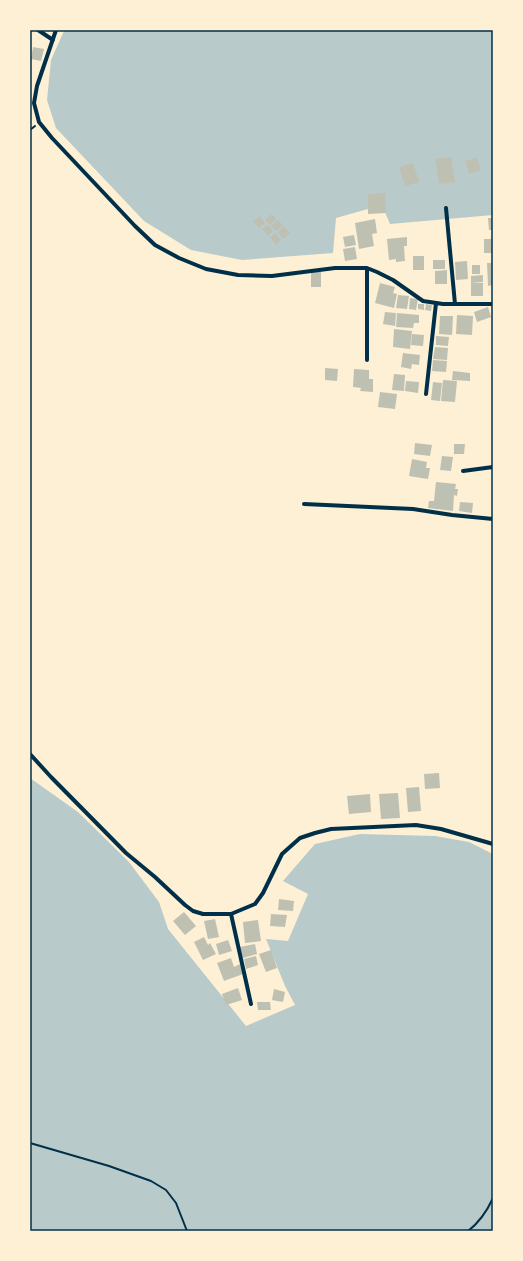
<svg xmlns="http://www.w3.org/2000/svg" width="523" height="1261" viewBox="0 0 523 1261" font-family="Karla,sans-serif">
	<style>
		.green { fill: #b9caca }
		.building { fill: #bec0b2 }
		.lines { fill: none; stroke-linecap: round; stroke-linejoin: round }
		.path { stroke: #003049; stroke-width: 2 }
		.minor { stroke: #003049; stroke-width: 4 }
		.neatline { fill: none; stroke: #003049; stroke-width: 1.5 }
	</style>
	<rect width="100%" height="100%" fill="#fdf0d5"/>
	<path class="green" d="M 75,30 L 493,30 L 493,215 L 390,224 L 382,205 L 336,218 L 333,253 L 242,260 L 191,250 L 144,221 L 56,128 L 47,100 L 51,60 L 64,31 Z
		M 30,778 L 78,812 L 129,862 L 159,902 L 168,929 L 246,1026 L 295,1005 L 285,986 L 266,939 L 288,941 L 308,894 L 283,881 L 315,844 L 360,834 L 435,836 L 469,842 L 493,854 L 493,1231 L 30,1231 Z"/>
	<path class="building" d="M 33,47 L 44,49 L 41,61 L 31,59 Z
		M 451,157 L 455,182 L 439,184 L 435,159 Z
		M 477,158 L 481,170 L 469,174 L 465,161 Z
		M 413,163 L 419,182 L 405,186 L 399,167 Z
		M 385,193 L 386,213 L 368,214 L 368,194 Z
		M 272,214 L 276,219 L 270,225 L 265,219 Z
		M 260,216 L 265,223 L 259,228 L 253,221 Z
		M 488,218 L 493,218 L 493,230 L 489,230 Z
		M 375,219 L 377,233 L 372,234 L 374,246 L 359,249 L 355,223 Z
		M 278,220 L 283,225 L 276,231 L 271,226 Z
		M 268,225 L 273,231 L 268,236 L 262,229 Z
		M 284,226 L 290,233 L 283,239 L 278,232 Z
		M 275,233 L 281,240 L 276,245 L 270,237 Z
		M 354,235 L 356,245 L 345,247 L 343,237 Z
		M 407,237 L 407,246 L 404,246 L 405,261 L 396,262 L 396,259 L 389,260 L 387,239 Z
		M 484,239 L 493,239 L 493,253 L 484,253 Z
		M 355,247 L 357,259 L 345,261 L 343,249 Z
		M 413,256 L 424,256 L 424,270 L 413,270 Z
		M 433,260 L 445,260 L 445,269 L 433,269 Z
		M 491,260 L 493,260 L 493,285 L 488,286 L 487,263 L 491,263 Z
		M 467,261 L 468,279 L 456,280 L 455,262 Z
		M 472,265 L 480,265 L 480,274 L 472,274 Z
		M 447,270 L 447,284 L 435,284 L 435,271 Z
		M 311,272 L 321,272 L 321,287 L 311,287 Z
		M 483,275 L 483,282 L 471,283 L 471,276 Z
		M 380,283 L 395,287 L 393,293 L 397,294 L 394,308 L 375,303 Z
		M 471,283 L 483,283 L 483,296 L 471,296 Z
		M 398,295 L 409,296 L 407,309 L 396,308 Z
		M 410,298 L 418,299 L 416,310 L 409,309 Z
		M 418,304 L 424,304 L 424,310 L 418,309 Z
		M 426,304 L 432,305 L 431,311 L 425,310 Z
		M 488,307 L 491,317 L 477,322 L 474,312 Z
		M 385,312 L 396,313 L 395,326 L 383,324 Z
		M 397,313 L 419,315 L 419,323 L 414,323 L 413,328 L 396,327 Z
		M 457,315 L 473,316 L 472,335 L 456,334 Z
		M 440,316 L 453,316 L 452,335 L 439,334 Z
		M 394,329 L 412,331 L 410,349 L 393,347 Z
		M 412,334 L 424,335 L 423,346 L 411,345 Z
		M 436,336 L 449,337 L 448,346 L 436,345 Z
		M 435,347 L 448,348 L 447,360 L 433,359 Z
		M 403,353 L 420,355 L 419,365 L 412,364 L 411,369 L 401,367 Z
		M 433,360 L 447,361 L 446,372 L 432,371 Z
		M 325,368 L 338,369 L 337,381 L 325,380 Z
		M 354,369 L 369,370 L 369,379 L 373,379 L 373,392 L 360,391 L 361,388 L 353,387 Z
		M 453,371 L 470,373 L 470,381 L 452,380 Z
		M 394,374 L 405,375 L 404,391 L 392,390 Z
		M 443,380 L 457,381 L 455,402 L 441,401 Z
		M 406,381 L 419,382 L 418,393 L 405,391 Z
		M 433,382 L 442,383 L 440,401 L 431,400 Z
		M 380,392 L 397,394 L 395,409 L 378,407 Z
		M 415,443 L 432,445 L 430,456 L 414,454 Z
		M 454,444 L 465,444 L 464,454 L 454,454 Z
		M 442,456 L 453,457 L 451,471 L 440,470 Z
		M 412,459 L 427,462 L 426,468 L 430,468 L 428,479 L 409,476 Z
		M 436,482 L 456,484 L 455,489 L 458,489 L 457,496 L 454,495 L 453,511 L 428,508 L 429,501 L 434,501 Z
		M 460,502 L 473,503 L 472,513 L 459,511 Z
		M 439,773 L 440,788 L 425,789 L 424,774 Z
		M 419,787 L 421,811 L 408,812 L 406,788 Z
		M 398,793 L 400,818 L 381,819 L 379,794 Z
		M 370,794 L 371,812 L 349,814 L 347,796 Z
		M 279,899 L 294,901 L 293,911 L 278,910 Z
		M 184,912 L 196,926 L 185,935 L 173,921 Z
		M 271,914 L 287,915 L 285,927 L 270,926 Z
		M 215,919 L 219,937 L 208,939 L 204,921 Z
		M 258,920 L 261,941 L 245,943 L 243,922 Z
		M 204,937 L 208,945 L 210,943 L 216,954 L 203,960 L 194,942 Z
		M 228,940 L 232,951 L 219,955 L 216,944 Z
		M 255,944 L 257,954 L 243,958 L 240,947 Z
		M 271,950 L 277,968 L 266,972 L 259,954 Z
		M 256,956 L 258,965 L 246,969 L 244,959 Z
		M 231,958 L 234,967 L 240,964 L 243,974 L 224,981 L 217,963 Z
		M 238,988 L 242,1000 L 226,1005 L 222,994 Z
		M 274,989 L 285,992 L 283,1002 L 272,1000 Z
		M 257,1002 L 270,1002 L 271,1010 L 258,1010 Z"/>
	<g class="lines">
		<path class="path" d="M 30,130 L 35,126
			M 30,1143 L 109,1166 L 151,1181 L 166,1190 L 176,1203 L 187,1231
			M 468,1231 C 480,1222 487,1211 493,1198"/>
		<path class="minor" d="M 38,30 L 53,40
			M 56,30 L 37,86 L 34,103 L 39,122 L 52,138 L 135,226 L 155,245 L 179,258 L 206,269 L 238,275 L 272,276 L 335,268 L 367,268 L 377,272 L 393,280 L 423,301 L 443,304 L 493,304
			M 446,208 L 455,304
			M 367,268 L 367,360
			M 426,394 L 436,303
			M 463,471 L 493,467
			M 304,504 L 413,509 L 452,515 L 493,519
			M 30,754 L 51,777 L 126,853 L 155,877 L 185,905 L 193,911 L 203,914 L 231,914 L 255,904 L 263,893 L 282,854 L 300,838 L 315,833 L 331,829 L 416,825 L 441,829 L 493,844
			M 231,914 L 251,1004"/>
	</g>
	<rect width="523" height="1261" fill="none" stroke="#fdf0d5" stroke-width="62"/>
	<rect x="31" y="31" width="461" height="1199" class="neatline"/>
</svg>
